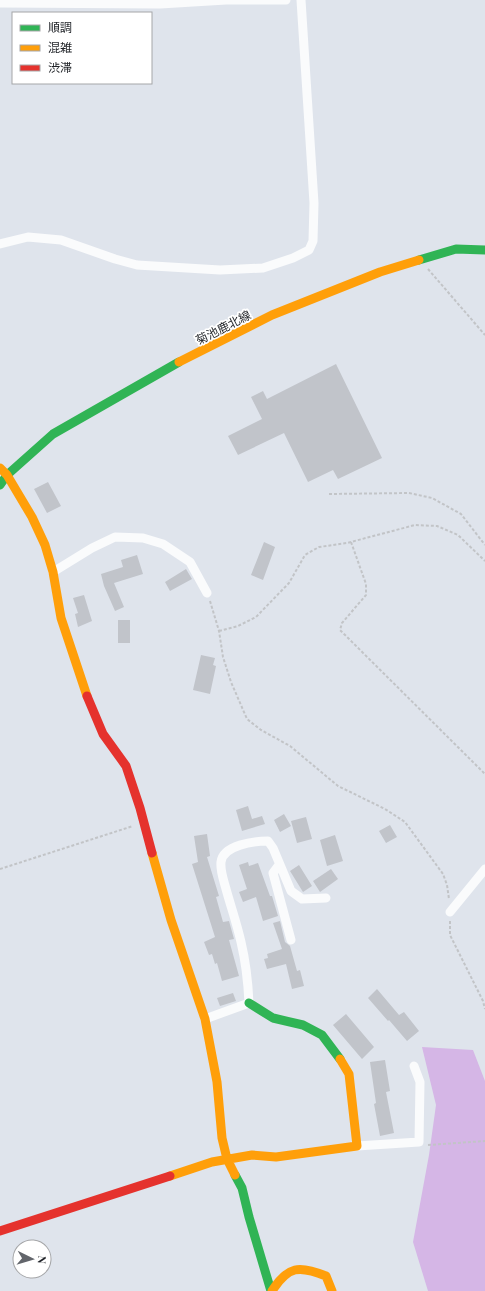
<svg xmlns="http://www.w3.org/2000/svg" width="485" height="1291" viewBox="0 0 485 1291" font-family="'Playfair Display','Noto Sans JP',serif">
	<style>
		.forest { fill: #d5b6e6 }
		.building { fill: #c1c4ca }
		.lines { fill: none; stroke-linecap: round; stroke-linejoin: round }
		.path { stroke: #c2c4c7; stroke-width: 2; stroke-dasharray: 3 2; stroke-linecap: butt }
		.street { stroke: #fafbfc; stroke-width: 9 }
		.fast { stroke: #30b455; stroke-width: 9 }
		.slow { stroke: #ff9f0a; stroke-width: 9 }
		.jam { stroke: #e5322d; stroke-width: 9 }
		.labels { text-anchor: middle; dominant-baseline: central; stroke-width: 3.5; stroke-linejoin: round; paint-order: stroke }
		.street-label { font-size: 12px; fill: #1e2126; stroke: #fff }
	</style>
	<rect width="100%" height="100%" fill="#dfe4ec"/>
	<path class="forest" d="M 422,1047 L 473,1050 L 485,1081 L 485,1291 L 428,1291 L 413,1242 L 429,1155 L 436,1105 Z"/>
	<path class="building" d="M 336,364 L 382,458 L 338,479 L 333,470 L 308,482 L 284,433 L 238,455 L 228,436 L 262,419 L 251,397 L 263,391 L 267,399 Z
		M 48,482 L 61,506 L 47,513 L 34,489 Z
		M 264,542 L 275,547 L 263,580 L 251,575 Z
		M 137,555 L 143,574 L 114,583 L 124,607 L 115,611 L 104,586 L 101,574 L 123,567 L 121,560 Z
		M 186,569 L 192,579 L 170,591 L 165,582 Z
		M 84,595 L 92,621 L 78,627 L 75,614 L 78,613 L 73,598 Z
		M 118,620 L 130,620 L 130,643 L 118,643 Z
		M 201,655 L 215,658 L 213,665 L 216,666 L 210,694 L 193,690 Z
		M 248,806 L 252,819 L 262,816 L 265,824 L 242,831 L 236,810 Z
		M 284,814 L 291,826 L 280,832 L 274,820 Z
		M 306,817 L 312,839 L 297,843 L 291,821 Z
		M 390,825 L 397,837 L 386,843 L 379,831 Z
		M 207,834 L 210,856 L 207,857 L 219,896 L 216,897 L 223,922 L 229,921 L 234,939 L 229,940 L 239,976 L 222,981 L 217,963 L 215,964 L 212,954 L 209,955 L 204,942 L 215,937 L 192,864 L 198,862 L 194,836 Z
		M 335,835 L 343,861 L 327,866 L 320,840 Z
		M 248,862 L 249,866 L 258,863 L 270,896 L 272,896 L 278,916 L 263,921 L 256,897 L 243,902 L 239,892 L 247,889 L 239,865 Z
		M 299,865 L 312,886 L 303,892 L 290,871 Z
		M 331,869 L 338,879 L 320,892 L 313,881 Z
		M 280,921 L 285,942 L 290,946 L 297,971 L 300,970 L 304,986 L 292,989 L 286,964 L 267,969 L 264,959 L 268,958 L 267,954 L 282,949 L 273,923 Z
		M 377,989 L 399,1015 L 404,1012 L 419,1031 L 407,1041 L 389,1020 L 388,1021 L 368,998 Z
		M 233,993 L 236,1001 L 220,1006 L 217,998 Z
		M 346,1014 L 374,1047 L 362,1059 L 333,1025 Z
		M 385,1060 L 390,1091 L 386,1092 L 394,1133 L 380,1136 L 374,1104 L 376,1103 L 370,1062 Z"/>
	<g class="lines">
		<path class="path" d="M 428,269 L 485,335
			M 329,494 L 409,493 L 432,498 L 461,514 L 485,545
			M 351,542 L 366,584 L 366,595 L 342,623 L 340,630 L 485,774
			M 210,601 L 219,631 L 223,657 L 231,682 L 247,719 L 261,730 L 290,746 L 338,786 L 385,809 L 405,822 L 443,874 L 447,885 L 449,899
			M 219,631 L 238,626 L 256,617 L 289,583 L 305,555 L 319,547 L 347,543 L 415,525 L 437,526 L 458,535 L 485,561
			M 0,869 L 133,826
			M 450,921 L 450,935 L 483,1001 L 485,1009
			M 428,1145 L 485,1141"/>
		<path class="street" d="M 0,3 L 160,4 L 226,0 L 286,0
			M 0,244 L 28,237 L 61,240 L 115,259 L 137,265 L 220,270 L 263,268 L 293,258 L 309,250 L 313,241 L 314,203 L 301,0
			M 53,572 L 92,548 L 115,537 L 143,538 L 163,544 L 190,562 L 207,593
			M 279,865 L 273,873 L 291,940
			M 450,912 L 485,869
			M 205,1019 L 249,1003 C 248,981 246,963 241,942 C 237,924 231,907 226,889 C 224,881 220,871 221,862 C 223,845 254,841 268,841 L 273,848 L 291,891 L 302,899 L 326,898
			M 357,1146 L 419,1142 L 420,1082 L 414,1066"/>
		<path class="fast" d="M 419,260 L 456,249 L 485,250
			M 0,485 L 7,475 L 53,434 L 179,362
			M 249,1003 L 273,1018 L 303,1025 L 322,1035 L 340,1059
			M 235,1175 L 242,1188 L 249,1217 L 271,1291"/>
		<path class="slow" d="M 179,362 L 272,315 L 380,272 L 419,260
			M 0,468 L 7,475 L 32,517 L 45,545 L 53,572 L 61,618 L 87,696
			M 152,853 L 171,920 L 205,1019 L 217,1082 L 222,1138 L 227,1159 L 235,1175
			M 170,1176 L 212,1162 L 252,1155 L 276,1157 L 357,1146 L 349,1074 L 340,1059
			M 272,1291 C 288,1266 299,1265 326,1276 L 332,1291"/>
		<path class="jam" d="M 87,696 L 103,734 L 126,766 L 140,808 L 152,853
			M 0,1231 L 170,1176"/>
	</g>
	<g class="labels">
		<g class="street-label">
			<text transform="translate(223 327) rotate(-27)">菊池鹿北線</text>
		</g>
	</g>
	<rect x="12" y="12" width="140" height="72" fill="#ffffff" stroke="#a5a6a8"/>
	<rect x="20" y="25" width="20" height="6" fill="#30b455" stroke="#a5a6a8"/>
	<text x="48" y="32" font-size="12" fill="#1e2126">順調</text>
	<rect x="20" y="45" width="20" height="6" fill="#ff9f0a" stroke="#a5a6a8"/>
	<text x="48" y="52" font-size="12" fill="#1e2126">混雑</text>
	<rect x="20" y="65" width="20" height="6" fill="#e5322d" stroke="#a5a6a8"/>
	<text x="48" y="72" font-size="12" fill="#1e2126">渋滞</text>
	<g transform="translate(32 1259) rotate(95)"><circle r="19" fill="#ffffff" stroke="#a5a6a8"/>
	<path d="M0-3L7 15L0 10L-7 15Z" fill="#62656b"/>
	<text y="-6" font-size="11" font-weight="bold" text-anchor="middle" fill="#1e2126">N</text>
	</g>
</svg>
